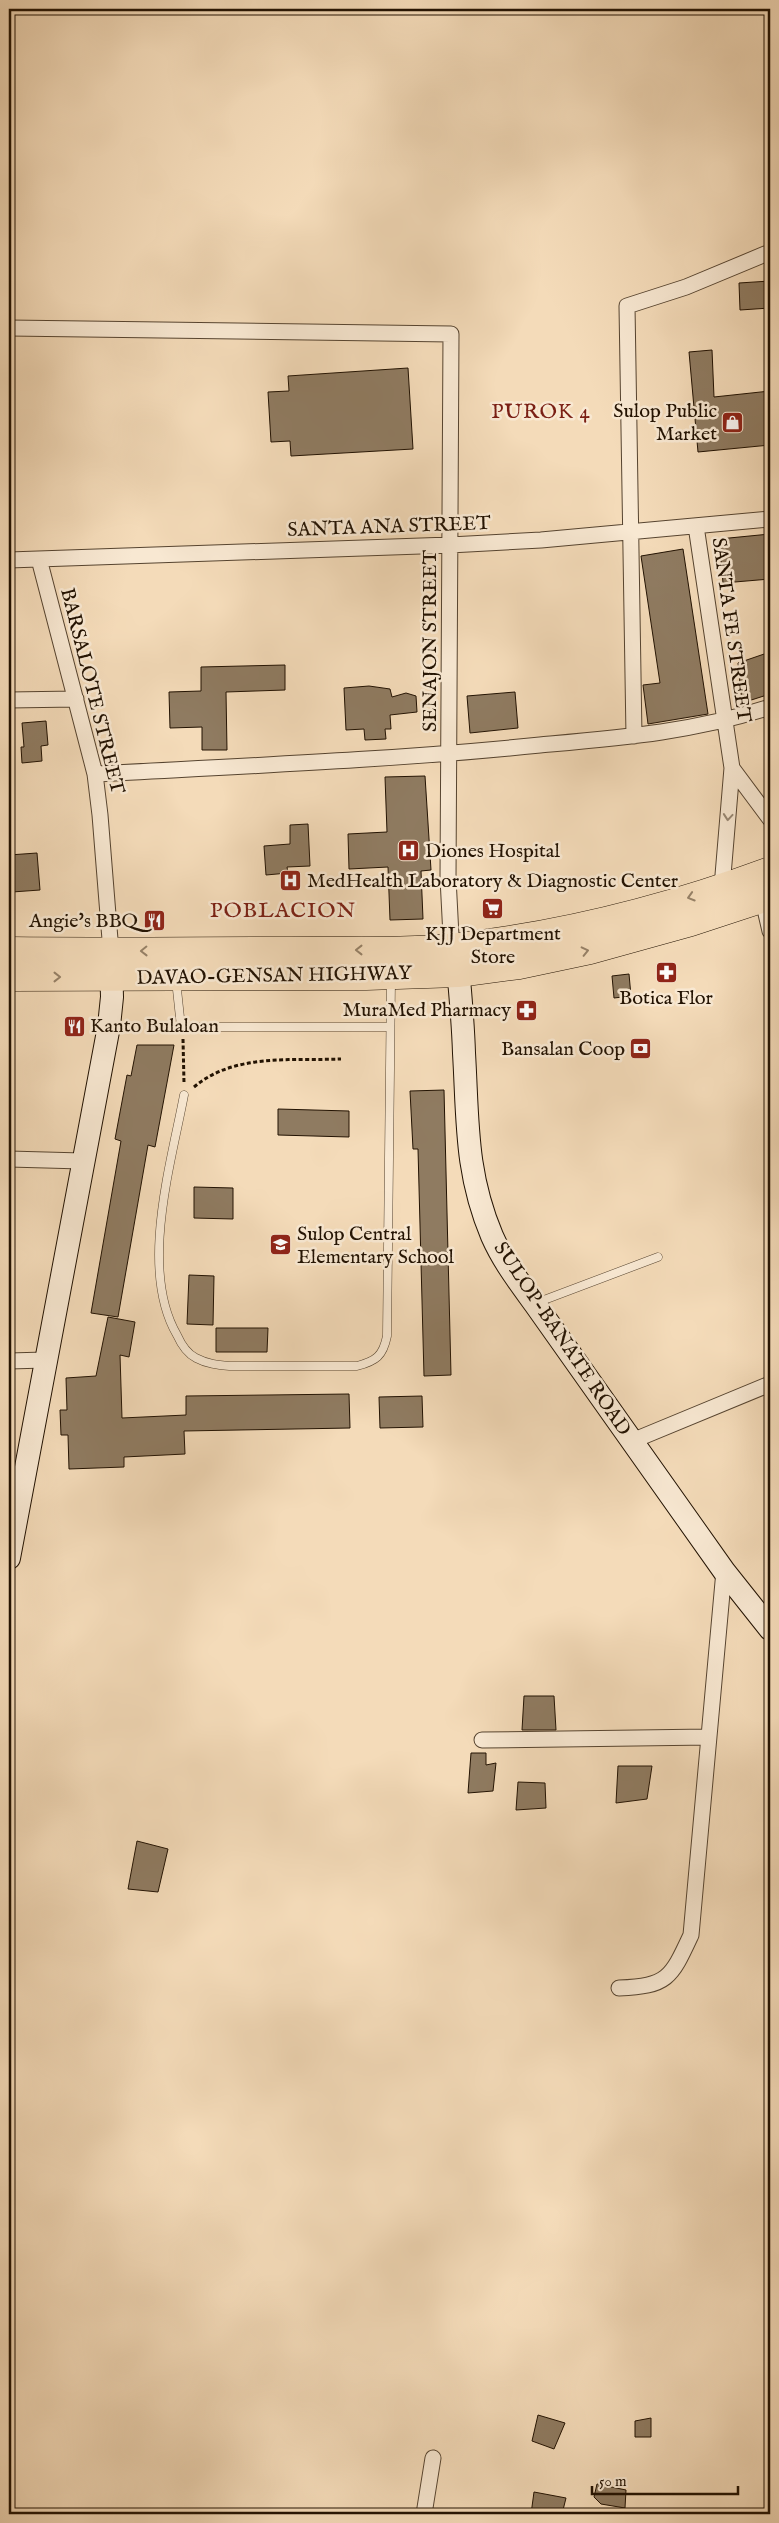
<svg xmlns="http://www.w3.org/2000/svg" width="779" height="2523" viewBox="0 0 779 2523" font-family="'IM FELL English',serif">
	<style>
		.building { fill: #8f7b61; stroke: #221202 }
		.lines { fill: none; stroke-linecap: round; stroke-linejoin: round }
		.lane-casing { stroke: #564430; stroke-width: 9 }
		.street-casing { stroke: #564430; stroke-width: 17 }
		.secondary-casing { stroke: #221202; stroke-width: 24 }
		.highway-casing { stroke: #221202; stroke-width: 29 }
		.path { stroke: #221202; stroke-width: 3; stroke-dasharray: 4 2.5; stroke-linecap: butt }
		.lane { stroke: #f8e8d2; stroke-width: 8 }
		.street { stroke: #f8e8d2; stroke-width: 15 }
		.secondary { stroke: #f8e8d2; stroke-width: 22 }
		.highway { stroke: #f4dbb9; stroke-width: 28 }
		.oneway { stroke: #988874 }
		.oneway2 { stroke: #968167 }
		.labels { text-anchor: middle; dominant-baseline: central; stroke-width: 5; stroke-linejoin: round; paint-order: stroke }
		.poi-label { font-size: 20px; fill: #221202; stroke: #f8e8d2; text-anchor: end }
		.street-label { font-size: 20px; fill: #221202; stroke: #f8e8d2 }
		.neighbourhood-label { font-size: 21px; letter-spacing: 1px; fill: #7a1f14; stroke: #f8e8d2 }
		.quarter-label { font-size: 22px; letter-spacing: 1px; fill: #7a1f14; stroke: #f8e8d2 }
	</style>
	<rect width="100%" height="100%" fill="#f4dbb9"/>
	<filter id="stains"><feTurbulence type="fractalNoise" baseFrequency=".004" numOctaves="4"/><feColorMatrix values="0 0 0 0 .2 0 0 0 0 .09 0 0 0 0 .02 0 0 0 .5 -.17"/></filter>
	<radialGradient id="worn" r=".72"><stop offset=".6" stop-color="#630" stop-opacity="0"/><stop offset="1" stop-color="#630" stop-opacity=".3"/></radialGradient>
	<path class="building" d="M 770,281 L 770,308 L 740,310 L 739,283 Z
		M 712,350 L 714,397 L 770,391 L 770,445 L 698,452 L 689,352 Z
		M 408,368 L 413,449 L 291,456 L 290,441 L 271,442 L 268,392 L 289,391 L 288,376 Z
		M 770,534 L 770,579 L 723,583 L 719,539 Z
		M 683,549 L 708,714 L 648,724 L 643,685 L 660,683 L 641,556 Z
		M 770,652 L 770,694 L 742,703 L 738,663 Z
		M 285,665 L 285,690 L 226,692 L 227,750 L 202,750 L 202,727 L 170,728 L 169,692 L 201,691 L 201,667 Z
		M 369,686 L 390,689 L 392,697 L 406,693 L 416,696 L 417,712 L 390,715 L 391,729 L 385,729 L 386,739 L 365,740 L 364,729 L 346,730 L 344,688 Z
		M 515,692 L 518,728 L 470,733 L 467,696 Z
		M 46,721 L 48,745 L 41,746 L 42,761 L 22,763 L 21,747 L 24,747 L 22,723 Z
		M 425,776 L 431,870 L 421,871 L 423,919 L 390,920 L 388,867 L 349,869 L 348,834 L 387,832 L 385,777 Z
		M 308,824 L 310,866 L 287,867 L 288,873 L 266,875 L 264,846 L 290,844 L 290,825 Z
		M 37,853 L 40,890 L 12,892 L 9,855 Z
		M 629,974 L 631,996 L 614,998 L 612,976 Z
		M 137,1045 L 174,1045 L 155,1147 L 148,1145 L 118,1317 L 91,1313 L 121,1141 L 115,1139 L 127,1075 L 131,1076 Z
		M 444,1090 L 451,1375 L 424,1376 L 418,1149 L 413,1149 L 410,1091 Z
		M 278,1109 L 349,1111 L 349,1137 L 278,1135 Z
		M 194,1187 L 233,1188 L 233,1219 L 194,1218 Z
		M 189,1275 L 214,1276 L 213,1325 L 187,1324 Z
		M 108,1317 L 135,1322 L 129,1357 L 120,1355 L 122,1418 L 186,1415 L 186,1396 L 349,1394 L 350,1428 L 184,1431 L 185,1454 L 124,1457 L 124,1467 L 69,1469 L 68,1435 L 61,1435 L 60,1410 L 67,1410 L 66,1378 L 96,1376 Z
		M 216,1328 L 268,1328 L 267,1352 L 216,1352 Z
		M 422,1396 L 423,1427 L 380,1428 L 379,1397 Z
		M 524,1696 L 554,1696 L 556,1730 L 522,1730 Z
		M 471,1753 L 486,1753 L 486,1765 L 496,1763 L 493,1791 L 468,1793 Z
		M 618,1766 L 652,1766 L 647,1799 L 616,1803 Z
		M 518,1782 L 545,1783 L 546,1808 L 516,1810 Z
		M 137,1841 L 168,1849 L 158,1892 L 128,1889 Z
		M 538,2415 L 565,2423 L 554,2449 L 532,2441 Z
		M 651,2418 L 651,2437 L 635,2437 L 635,2421 Z
		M 597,2484 L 626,2490 L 625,2508 L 601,2504 L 594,2497 Z
		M 534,2492 L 566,2498 L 562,2514 L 531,2514 Z"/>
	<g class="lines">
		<defs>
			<path id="lane" d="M 176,980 L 181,1027 L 390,1027
				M 184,1095 C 171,1164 139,1270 177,1335 C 181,1344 188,1354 196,1358 C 207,1364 219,1365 230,1366 L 357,1366 C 376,1361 383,1356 387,1336 L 391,980
				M 536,1303 L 658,1257"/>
			<path id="street" d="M 9,328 L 451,334 L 448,878 L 451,936 L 456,947
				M 696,526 L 732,768 L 722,887
				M 39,559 L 95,774 L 100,815 L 111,952
				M 9,560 L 450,545 L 541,540 L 770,519
				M 9,700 L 76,699
				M 634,736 L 627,306 L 686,287 L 770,252
				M 732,768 L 770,819
				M 95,774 C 243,766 392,760 540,745 C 618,738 695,732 770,707
				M 761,892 L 770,931
				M 9,1159 L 82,1161
				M 9,1361 L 45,1360
				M 632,1441 L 770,1384
				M 482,1740 L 709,1737
				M 619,1988 C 668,1986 671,1978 691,1935 L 724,1571
				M 424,2514 L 433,2458"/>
			<path id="secondary" d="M 457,958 C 460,989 463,1021 464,1053 C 468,1120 465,1172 492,1236 C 503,1261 519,1282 535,1304 L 724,1571 L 770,1629
				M 9,1558 L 109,1026 L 112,997 L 111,961"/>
			<path id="highway" d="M 9,951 C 103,952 197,951 292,951 C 347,950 403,953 458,947 C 564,935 670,908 770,871
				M 9,977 L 366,976 L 458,973 L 519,965 L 590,950 L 691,922 L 770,896"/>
		</defs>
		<use href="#lane" class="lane-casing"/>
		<use href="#street" class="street-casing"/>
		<use href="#secondary" class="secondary-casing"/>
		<use href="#highway" class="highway-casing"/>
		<path class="path" d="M 183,1039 L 184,1083
			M 194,1087 C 234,1053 292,1061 341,1059"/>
		<use href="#lane" class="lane"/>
		<use href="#street" class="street"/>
		<use href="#secondary" class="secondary"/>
		<use href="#highway" class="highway"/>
	</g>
	<defs><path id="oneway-chevron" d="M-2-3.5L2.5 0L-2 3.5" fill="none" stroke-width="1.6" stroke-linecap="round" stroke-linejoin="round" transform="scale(1.25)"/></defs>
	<use class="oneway" href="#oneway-chevron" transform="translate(728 817) rotate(95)"/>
	<g class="oneway2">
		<use href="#oneway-chevron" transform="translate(691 897) rotate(163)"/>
		<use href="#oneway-chevron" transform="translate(359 950) rotate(180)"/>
		<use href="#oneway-chevron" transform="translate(144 951) rotate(179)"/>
		<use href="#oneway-chevron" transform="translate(585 951) rotate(-13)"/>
		<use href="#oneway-chevron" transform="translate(57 977)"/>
	</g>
	<defs>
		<symbol id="shop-square" viewBox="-11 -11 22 22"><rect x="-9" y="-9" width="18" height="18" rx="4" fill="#8f2418" stroke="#f8e8d2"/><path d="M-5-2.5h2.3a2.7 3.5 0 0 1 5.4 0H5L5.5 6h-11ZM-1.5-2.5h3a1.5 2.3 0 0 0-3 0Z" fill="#fff"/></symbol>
		<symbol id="hospital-square" viewBox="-11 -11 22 22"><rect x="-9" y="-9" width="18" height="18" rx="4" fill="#8f2418" stroke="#f8e8d2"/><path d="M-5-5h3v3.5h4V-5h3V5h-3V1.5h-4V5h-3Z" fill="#fff"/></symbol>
		<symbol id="supermarket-square" viewBox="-11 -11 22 22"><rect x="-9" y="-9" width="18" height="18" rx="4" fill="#8f2418" stroke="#f8e8d2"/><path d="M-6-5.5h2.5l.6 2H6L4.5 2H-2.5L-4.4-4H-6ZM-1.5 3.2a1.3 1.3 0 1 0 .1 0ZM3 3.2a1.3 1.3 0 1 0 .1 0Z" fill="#fff"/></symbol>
		<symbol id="restaurant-square" viewBox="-11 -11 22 22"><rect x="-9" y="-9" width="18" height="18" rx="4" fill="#8f2418" stroke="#f8e8d2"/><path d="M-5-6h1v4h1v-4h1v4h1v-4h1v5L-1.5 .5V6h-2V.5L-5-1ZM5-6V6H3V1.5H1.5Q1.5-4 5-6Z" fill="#fff"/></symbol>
		<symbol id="pharmacy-square" viewBox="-11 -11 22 22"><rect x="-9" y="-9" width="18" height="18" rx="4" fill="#8f2418" stroke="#f8e8d2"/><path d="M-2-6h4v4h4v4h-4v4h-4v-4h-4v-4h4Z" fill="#fff"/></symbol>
		<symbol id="bank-square" viewBox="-11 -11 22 22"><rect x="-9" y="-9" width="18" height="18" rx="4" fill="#8f2418" stroke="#f8e8d2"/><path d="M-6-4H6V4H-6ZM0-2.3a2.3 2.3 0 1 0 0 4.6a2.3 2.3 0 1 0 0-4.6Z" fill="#fff"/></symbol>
		<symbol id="school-square" viewBox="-11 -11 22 22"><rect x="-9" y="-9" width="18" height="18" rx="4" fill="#8f2418" stroke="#f8e8d2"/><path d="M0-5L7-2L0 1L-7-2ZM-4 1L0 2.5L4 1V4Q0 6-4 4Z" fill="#fff"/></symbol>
	</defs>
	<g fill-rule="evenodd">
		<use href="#shop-square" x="720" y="410" width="25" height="25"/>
		<use href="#hospital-square" x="396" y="838" width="25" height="25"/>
		<use href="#hospital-square" x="278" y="868" width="25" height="25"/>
		<use href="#supermarket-square" x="480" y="896" width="25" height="25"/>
		<use href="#restaurant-square" x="142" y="908" width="25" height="25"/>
		<use href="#pharmacy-square" x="654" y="960" width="25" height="25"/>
		<use href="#pharmacy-square" x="514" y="998" width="25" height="25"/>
		<use href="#restaurant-square" x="62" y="1014" width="25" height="25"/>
		<use href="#bank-square" x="628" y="1036" width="25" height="25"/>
		<use href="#school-square" x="268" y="1232" width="25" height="25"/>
	</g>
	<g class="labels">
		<g class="poi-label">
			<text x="717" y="411">Sulop Public<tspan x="717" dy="23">Market</tspan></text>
			<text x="425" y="851" text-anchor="start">Diones Hospital</text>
			<text x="307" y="881" text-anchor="start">MedHealth Laboratory &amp; Diagnostic Center</text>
			<text x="138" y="921">Angie's BBQ</text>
			<text x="493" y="934" text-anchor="middle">KJJ Department<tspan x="493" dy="23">Store</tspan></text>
			<text x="666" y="998" text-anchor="middle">Botica Flor</text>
			<text x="511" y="1010">MuraMed Pharmacy</text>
			<text x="90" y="1026" text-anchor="start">Kanto Bulaloan</text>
			<text x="625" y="1049">Bansalan Coop</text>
			<text x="297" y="1234" text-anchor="start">Sulop Central<tspan x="297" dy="23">Elementary School</tspan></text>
		</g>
		<g class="street-label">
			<text transform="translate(389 527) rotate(-2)">SANTA ANA STREET</text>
			<text transform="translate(731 630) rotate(82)">SANTA FE STREET</text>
			<text transform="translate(430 641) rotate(-90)">SENAJON STREET</text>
			<text transform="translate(92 691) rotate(76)">BARSALOTE STREET</text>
			<text transform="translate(274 976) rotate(-1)">DAVAO-GENSAN HIGHWAY</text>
			<text transform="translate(562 1339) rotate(56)">SULOP-BANATE ROAD</text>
		</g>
		<g class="neighbourhood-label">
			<text x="541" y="412">PUROK 4</text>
		</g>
		<g class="quarter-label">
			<text x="283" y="911">POBLACION</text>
		</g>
	</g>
	<rect width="779" height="2523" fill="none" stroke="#f4dbb9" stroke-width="30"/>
	<rect x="10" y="10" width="759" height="2503" fill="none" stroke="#221202" stroke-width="2.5"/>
	<rect x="15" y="15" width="749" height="2493" fill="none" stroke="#221202"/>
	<path d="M592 2486v8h146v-8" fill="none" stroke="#221202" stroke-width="2.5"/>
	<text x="599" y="2486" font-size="15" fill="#221202" stroke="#f8e8d2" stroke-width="4" paint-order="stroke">50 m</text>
	<rect width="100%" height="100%" filter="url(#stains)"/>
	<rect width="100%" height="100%" fill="url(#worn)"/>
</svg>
